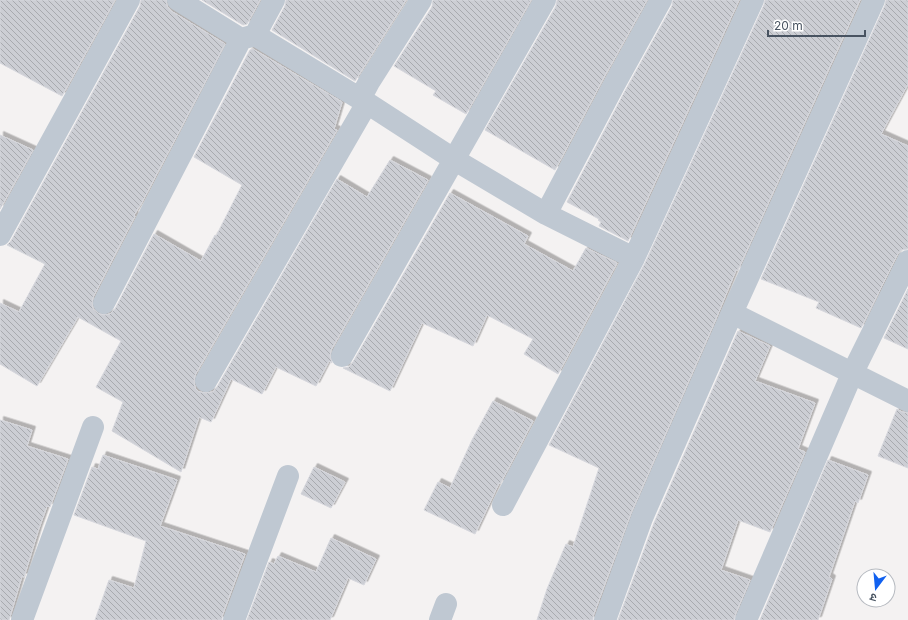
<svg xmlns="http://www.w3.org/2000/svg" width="908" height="620" viewBox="0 0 908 620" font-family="Inter,'Noto Sans Devanagari',sans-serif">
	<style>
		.building { fill: url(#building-back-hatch); stroke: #d6d7dd; filter: url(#shadow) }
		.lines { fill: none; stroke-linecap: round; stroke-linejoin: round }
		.minor { stroke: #bfc8d2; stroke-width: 22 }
	</style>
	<defs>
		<pattern id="building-back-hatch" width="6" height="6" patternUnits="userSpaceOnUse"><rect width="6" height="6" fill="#ccced4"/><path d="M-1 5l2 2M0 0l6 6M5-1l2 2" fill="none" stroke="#a8aaaf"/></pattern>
		<filter id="shadow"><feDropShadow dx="3.5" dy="-3.5" stdDeviation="0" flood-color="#0004"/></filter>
	</defs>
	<rect width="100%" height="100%" fill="#f4f2f2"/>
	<path class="building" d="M 0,0 L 115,0 L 62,96 L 0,63 Z
		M 141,0 L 166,0 L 167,6 L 171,11 L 225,44 L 141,204 L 134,215 L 135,216 L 93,297 L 92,303 L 93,309 L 99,314 L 105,315 L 110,314 L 115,309 L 154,234 L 201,261 L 215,235 L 216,236 L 242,185 L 194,157 L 250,50 L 253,49 L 342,102 L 334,129 L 337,130 L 195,375 L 194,381 L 195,388 L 199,392 L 206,393 L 213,392 L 217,387 L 337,179 L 367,197 L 390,160 L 428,180 L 331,350 L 330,356 L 332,363 L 329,361 L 316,386 L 276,367 L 262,394 L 231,379 L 211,422 L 199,417 L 181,472 L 112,431 L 123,402 L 96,387 L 121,341 L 78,317 L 37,386 L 0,364 L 0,303 L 19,312 L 45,264 L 7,245 L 11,241 L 140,6 Z
		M 202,0 L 260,0 L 247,24 L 243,25 Z
		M 286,0 L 406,0 L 355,81 L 272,30 L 285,6 Z
		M 433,0 L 531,0 L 466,114 L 433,95 L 436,91 L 394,66 L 432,7 Z
		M 557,0 L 647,0 L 603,79 L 555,170 L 485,130 L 556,6 Z
		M 673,0 L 739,0 L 628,241 L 599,226 L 601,222 L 598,220 L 599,219 L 567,202 L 625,91 L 672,6 Z
		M 765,0 L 860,0 L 738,270 L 736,270 L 715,321 L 631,513 L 593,616 L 593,620 L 537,620 L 547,589 L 566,544 L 573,547 L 599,468 L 549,445 L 645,263 L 764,5 Z
		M 886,0 L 908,0 L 908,84 L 881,134 L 908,146 L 908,249 L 901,250 L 897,255 L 861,328 L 816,308 L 819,302 L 761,279 L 885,5 Z
		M 0,135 L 33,150 L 0,209 Z
		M 450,193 L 528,236 L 524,244 L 573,271 L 586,248 L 617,263 L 558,374 L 524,354 L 533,339 L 487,315 L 473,346 L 422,323 L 390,391 L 343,368 L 349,367 L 353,362 Z
		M 908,289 L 908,349 L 884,338 Z
		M 738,331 L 770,346 L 755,381 L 815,403 L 798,449 L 805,452 L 770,532 L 738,520 L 721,570 L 750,580 L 735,615 L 734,620 L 618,620 L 654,523 Z
		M 493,401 L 533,421 L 500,484 L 499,483 L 475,534 L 424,510 L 438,482 L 450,488 L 472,440 Z
		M 897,409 L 902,412 L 908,413 L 908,468 L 878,456 Z
		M 0,420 L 32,430 L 27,446 L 68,459 L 50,507 L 47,506 L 38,531 L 24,577 L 22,576 L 9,620 L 0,620 Z
		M 103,455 L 177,480 L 160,526 L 245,554 L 222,616 L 222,620 L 95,620 L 109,580 L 134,588 L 146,541 L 74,515 L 92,467 L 98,469 Z
		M 828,460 L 868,475 L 858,503 L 855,501 L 829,577 L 832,579 L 818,620 L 760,620 Z
		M 314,467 L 345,482 L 331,508 L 301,494 Z
		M 331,538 L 376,559 L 364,585 L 348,578 L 330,620 L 247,620 L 269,562 L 274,564 L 278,556 L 316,572 Z"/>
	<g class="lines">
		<path class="minor" d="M 178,0 L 241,39 L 255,35 L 367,103 L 455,160 L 546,214 L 634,258 L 753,0
			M 255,35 L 274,0
			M 360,99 L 369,82 L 421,0
			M 546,214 L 614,85 L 661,0
			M 0,235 L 129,0
			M 104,303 L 241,39
			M 732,313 L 874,0
			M 342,356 L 545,0
			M 206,381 L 367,103
			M 503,505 L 634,258
			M 22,620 L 93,427
			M 234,620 L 288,476
			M 440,620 L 446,604
			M 605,620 L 642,518 L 732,313 L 908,401
			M 746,620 L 852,374 L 908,261"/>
	</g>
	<g transform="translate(876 588) rotate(196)"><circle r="19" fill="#ffffff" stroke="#b6bac0"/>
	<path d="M0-3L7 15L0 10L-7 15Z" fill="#1161f0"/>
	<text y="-6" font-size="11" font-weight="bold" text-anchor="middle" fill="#485361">उ</text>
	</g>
	<path d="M768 30v6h97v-6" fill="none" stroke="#485361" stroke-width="2"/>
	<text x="774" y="30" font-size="12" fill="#485361" stroke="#ffffff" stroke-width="3" paint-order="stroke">20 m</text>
</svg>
